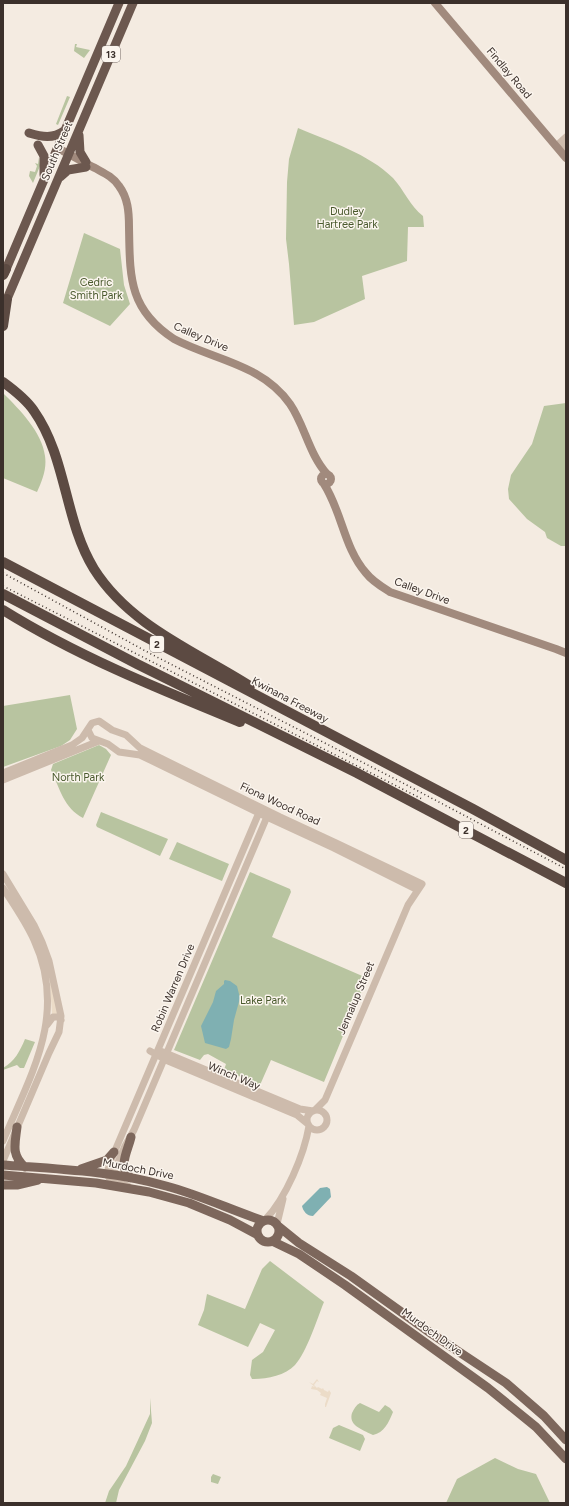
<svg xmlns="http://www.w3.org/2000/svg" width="569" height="1506" viewBox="0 0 569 1506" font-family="Figtree,sans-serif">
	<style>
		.green { fill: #b8c4a0 }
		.plaza { fill: #ecdcc8 }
		.water { fill: #7fb0b2 }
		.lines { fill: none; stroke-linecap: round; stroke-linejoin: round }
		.tertiary { stroke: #cdbbac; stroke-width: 7 }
		.secondary { stroke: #a18a7d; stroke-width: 8 }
		.primary { stroke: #7d675c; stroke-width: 9 }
		.trunk { stroke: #6c584f; stroke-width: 9 }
		.motorway { stroke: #5c4a42; stroke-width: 10 }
		.rail { stroke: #3b302b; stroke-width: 1.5; stroke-dasharray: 1 3; stroke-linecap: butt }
		.labels { text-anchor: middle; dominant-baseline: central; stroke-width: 3; stroke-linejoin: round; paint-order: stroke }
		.shield { fill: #fbf5ee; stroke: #756b66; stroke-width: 1 }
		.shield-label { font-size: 10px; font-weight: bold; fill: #3b302b }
		.street-label { font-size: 11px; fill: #3b302b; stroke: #fbf5ee }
		.park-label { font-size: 11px; fill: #4a5a2e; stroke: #fbf5ee }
	</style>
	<rect width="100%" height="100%" fill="#f4ebe1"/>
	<path class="green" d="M 75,44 L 77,44 L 76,47 L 90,50 L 84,58 L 74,51 Z
		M 67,96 L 70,97 L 58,125 L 56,124 Z
		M 298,128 C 329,141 369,154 393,178 C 404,190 410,206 423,216 L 424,227 L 408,227 L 407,261 L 362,276 L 365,299 L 314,322 L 294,325 L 289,264 L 286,239 L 287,182 L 289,159 Z
		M 39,157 L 40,166 L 33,183 L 29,176 L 30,171 L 35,172 L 37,166 L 35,163 L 38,164 Z
		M 84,233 L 120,249 L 124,285 L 130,304 L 110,326 L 63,303 Z
		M 3,393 C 20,410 42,432 45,456 C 47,469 42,481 37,492 L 3,478 Z
		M 566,403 L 566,546 L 561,546 L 547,538 L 545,532 L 527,519 L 509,499 L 508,489 L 511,475 L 532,444 L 544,406 Z
		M 70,695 L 77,729 L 70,740 L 61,746 L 3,767 L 3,706 Z
		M 99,745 L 106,749 L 111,755 L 83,818 C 64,808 60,789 51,770 L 53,764 Z
		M 101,812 L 168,839 L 160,856 L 97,827 L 96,825 Z
		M 177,842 L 229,864 L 222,881 L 169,859 Z
		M 250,872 L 290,889 L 291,892 L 272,937 L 367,978 L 324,1082 L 271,1060 L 260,1085 L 224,1070 L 226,1064 L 208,1054 L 204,1055 L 200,1060 L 174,1050 Z
		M 25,1039 L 35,1042 L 24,1068 L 20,1068 L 17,1065 L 3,1070 L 3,1068 C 15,1061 20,1051 25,1039 Z
		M 270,1261 L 324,1302 C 317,1319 307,1352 295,1365 C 285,1376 266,1379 252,1379 L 250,1375 L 252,1360 L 263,1352 L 275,1330 L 260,1323 L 248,1347 L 198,1325 L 204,1310 L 207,1294 L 245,1309 L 262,1269 Z
		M 150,1398 L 152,1423 L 145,1441 L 119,1490 L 116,1503 L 105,1503 L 109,1491 L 126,1466 L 150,1414 Z
		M 360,1403 L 379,1412 L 385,1405 L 390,1408 L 393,1412 C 389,1422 384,1433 373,1435 C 364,1430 348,1426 352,1413 C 354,1409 356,1405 360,1403 Z
		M 339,1425 L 363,1435 L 365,1439 L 360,1451 L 329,1438 L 333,1428 Z
		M 495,1458 L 518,1469 L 536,1474 L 550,1503 L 446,1503 L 457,1479 Z
		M 213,1474 L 221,1477 L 218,1484 L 211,1482 L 211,1477 Z"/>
	<path class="plaza" d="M 24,912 L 48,964 L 58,1014 L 52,1014 L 50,983 L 46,964 Z
		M 317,1379 L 319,1382 L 317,1381 L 314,1385 L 317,1388 L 318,1387 L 322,1389 L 323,1388 L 324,1390 L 328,1392 L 329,1390 L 331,1393 L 326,1407 L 325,1407 L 325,1404 L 327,1398 L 320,1395 L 321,1393 L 317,1390 L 311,1389 L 312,1386 L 315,1387 L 309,1382 L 313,1384 Z"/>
	<path class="water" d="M 224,981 L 225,980 L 230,981 L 237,986 L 240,998 L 234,1020 L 231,1039 L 229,1047 L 226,1049 L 205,1043 L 201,1026 L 213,1002 L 216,991 L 224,984 Z
		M 327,1187 L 330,1189 L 331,1197 L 313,1216 C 307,1216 303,1211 302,1206 L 320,1188 Z"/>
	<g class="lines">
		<path class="tertiary" d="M 556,146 L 566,137
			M 560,150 L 566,144
			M 88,730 L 92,738 L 108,744 L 119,752 L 140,755 L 267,817 L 334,848 L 418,890
			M 3,773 L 72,745 L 82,738 L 92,723 L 99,721 L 112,730 L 126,735 L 140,748 L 280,817 L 336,843 L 422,884 L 408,905 L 325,1100 L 315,1110
			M 3,780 L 99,741
			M 3,874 L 34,925 L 42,942 L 49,961 L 61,1016 L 59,1032 L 49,1053 L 3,1161
			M 3,888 C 14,905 26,922 34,940 C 68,1014 31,1074 3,1141
			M 47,1025 L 53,1017 L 59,1017 L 61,1020
			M 150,1051 L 168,1061 L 297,1115 L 308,1124
			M 163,1052 L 300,1109 L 313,1111
			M307 1120a10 10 0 1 1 20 0a10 10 0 1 1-20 0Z
			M 109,1178 L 113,1174 L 125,1146 L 134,1130 L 269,812
			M 128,1186 C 118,1182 109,1179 108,1167 L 261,808
			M 265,1220 C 286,1198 304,1155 309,1126
			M 277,1224 L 283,1199"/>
		<path class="secondary" d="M 435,3 L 566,158
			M 57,148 C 70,154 82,162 95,168 C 104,173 113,177 119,186 C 128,198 129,212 129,227 C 130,276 128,309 174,339 C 214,360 262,364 290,404 C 305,426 309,454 327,474
			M321 479a5 5 0 1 1 10 0a5 5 0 1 1-10 0Z
			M 324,484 C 342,512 344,548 366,573 C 372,581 382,587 390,592 L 556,649 L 566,653"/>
		<path class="primary" d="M 17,1127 C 15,1144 11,1155 25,1167
			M 131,1137 C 128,1151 117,1167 131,1178
			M 3,1165 C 58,1169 113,1171 166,1186 C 200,1195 231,1210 264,1221
			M 81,1169 L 107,1160 L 114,1152
			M 3,1175 L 96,1183 L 149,1192 L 189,1203 L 230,1220 L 258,1235
			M 3,1185 L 17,1185 L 38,1180
			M257 1231a11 11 0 1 1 22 0a11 11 0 1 1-22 0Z
			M 278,1226 L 299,1243 L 351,1276 L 432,1334 L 506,1383 L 544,1416 L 566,1440
			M 272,1241 L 299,1254 L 345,1285 L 488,1388 L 536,1427 L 566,1459"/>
		<path class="trunk" d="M 29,133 C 42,137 53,139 64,131
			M 79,135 L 80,152 L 86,162
			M 38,145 L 44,156 L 44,175
			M 60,177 L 68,170 L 86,167
			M 4,274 L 119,3
			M 4,306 L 133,3"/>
		<path class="motorway" d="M 3,275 L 6,269
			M 3,326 L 7,299
			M 3,382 C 14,390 26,399 34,411 C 67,458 64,520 94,569 C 130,626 195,651 250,686
			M 3,562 L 473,809 L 566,860
			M 3,594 L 137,664 L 357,773 L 566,883
			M 3,610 C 77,656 159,689 240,722"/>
		<path class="rail" d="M 3,573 L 151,654 L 399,781 L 566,869
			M 3,586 L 422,799"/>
	</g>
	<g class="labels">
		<g class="shield">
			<rect x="102" y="46" width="18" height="16" rx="3"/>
			<rect x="150" y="636" width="14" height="16" rx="3"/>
			<rect x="459" y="822" width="14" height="16" rx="3"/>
		</g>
		<g class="shield-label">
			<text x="111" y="54">13</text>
			<text x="157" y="644">2</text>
			<text x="466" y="830">2</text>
		</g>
		<g class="street-label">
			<text transform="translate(509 73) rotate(50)">Findlay Road</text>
			<text transform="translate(57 151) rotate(-67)">South Street</text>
			<text transform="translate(201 337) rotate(23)">Calley Drive</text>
			<text transform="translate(422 591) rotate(20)">Calley Drive</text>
			<text transform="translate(290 700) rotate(28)">Kwinana Freeway</text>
			<text transform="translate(280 804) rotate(25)">Fiona Wood Road</text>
			<text transform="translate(173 988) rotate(-67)">Robin Warren Drive</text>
			<text transform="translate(356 998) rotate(-67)">Jennalup Street</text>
			<text transform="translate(234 1076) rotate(23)">Winch Way</text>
			<text transform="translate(138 1169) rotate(11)">Murdoch Drive</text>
			<text transform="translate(432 1332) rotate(36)">Murdoch Drive</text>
		</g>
		<g class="park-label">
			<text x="347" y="211">Dudley<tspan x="347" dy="13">Hartree Park</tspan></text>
			<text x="96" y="282">Cedric<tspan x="96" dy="13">Smith Park</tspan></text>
			<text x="78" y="777">North Park</text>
			<text x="263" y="1000">Lake Park</text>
		</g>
	</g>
	<rect width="569" height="1506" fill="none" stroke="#3b302b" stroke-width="8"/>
</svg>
